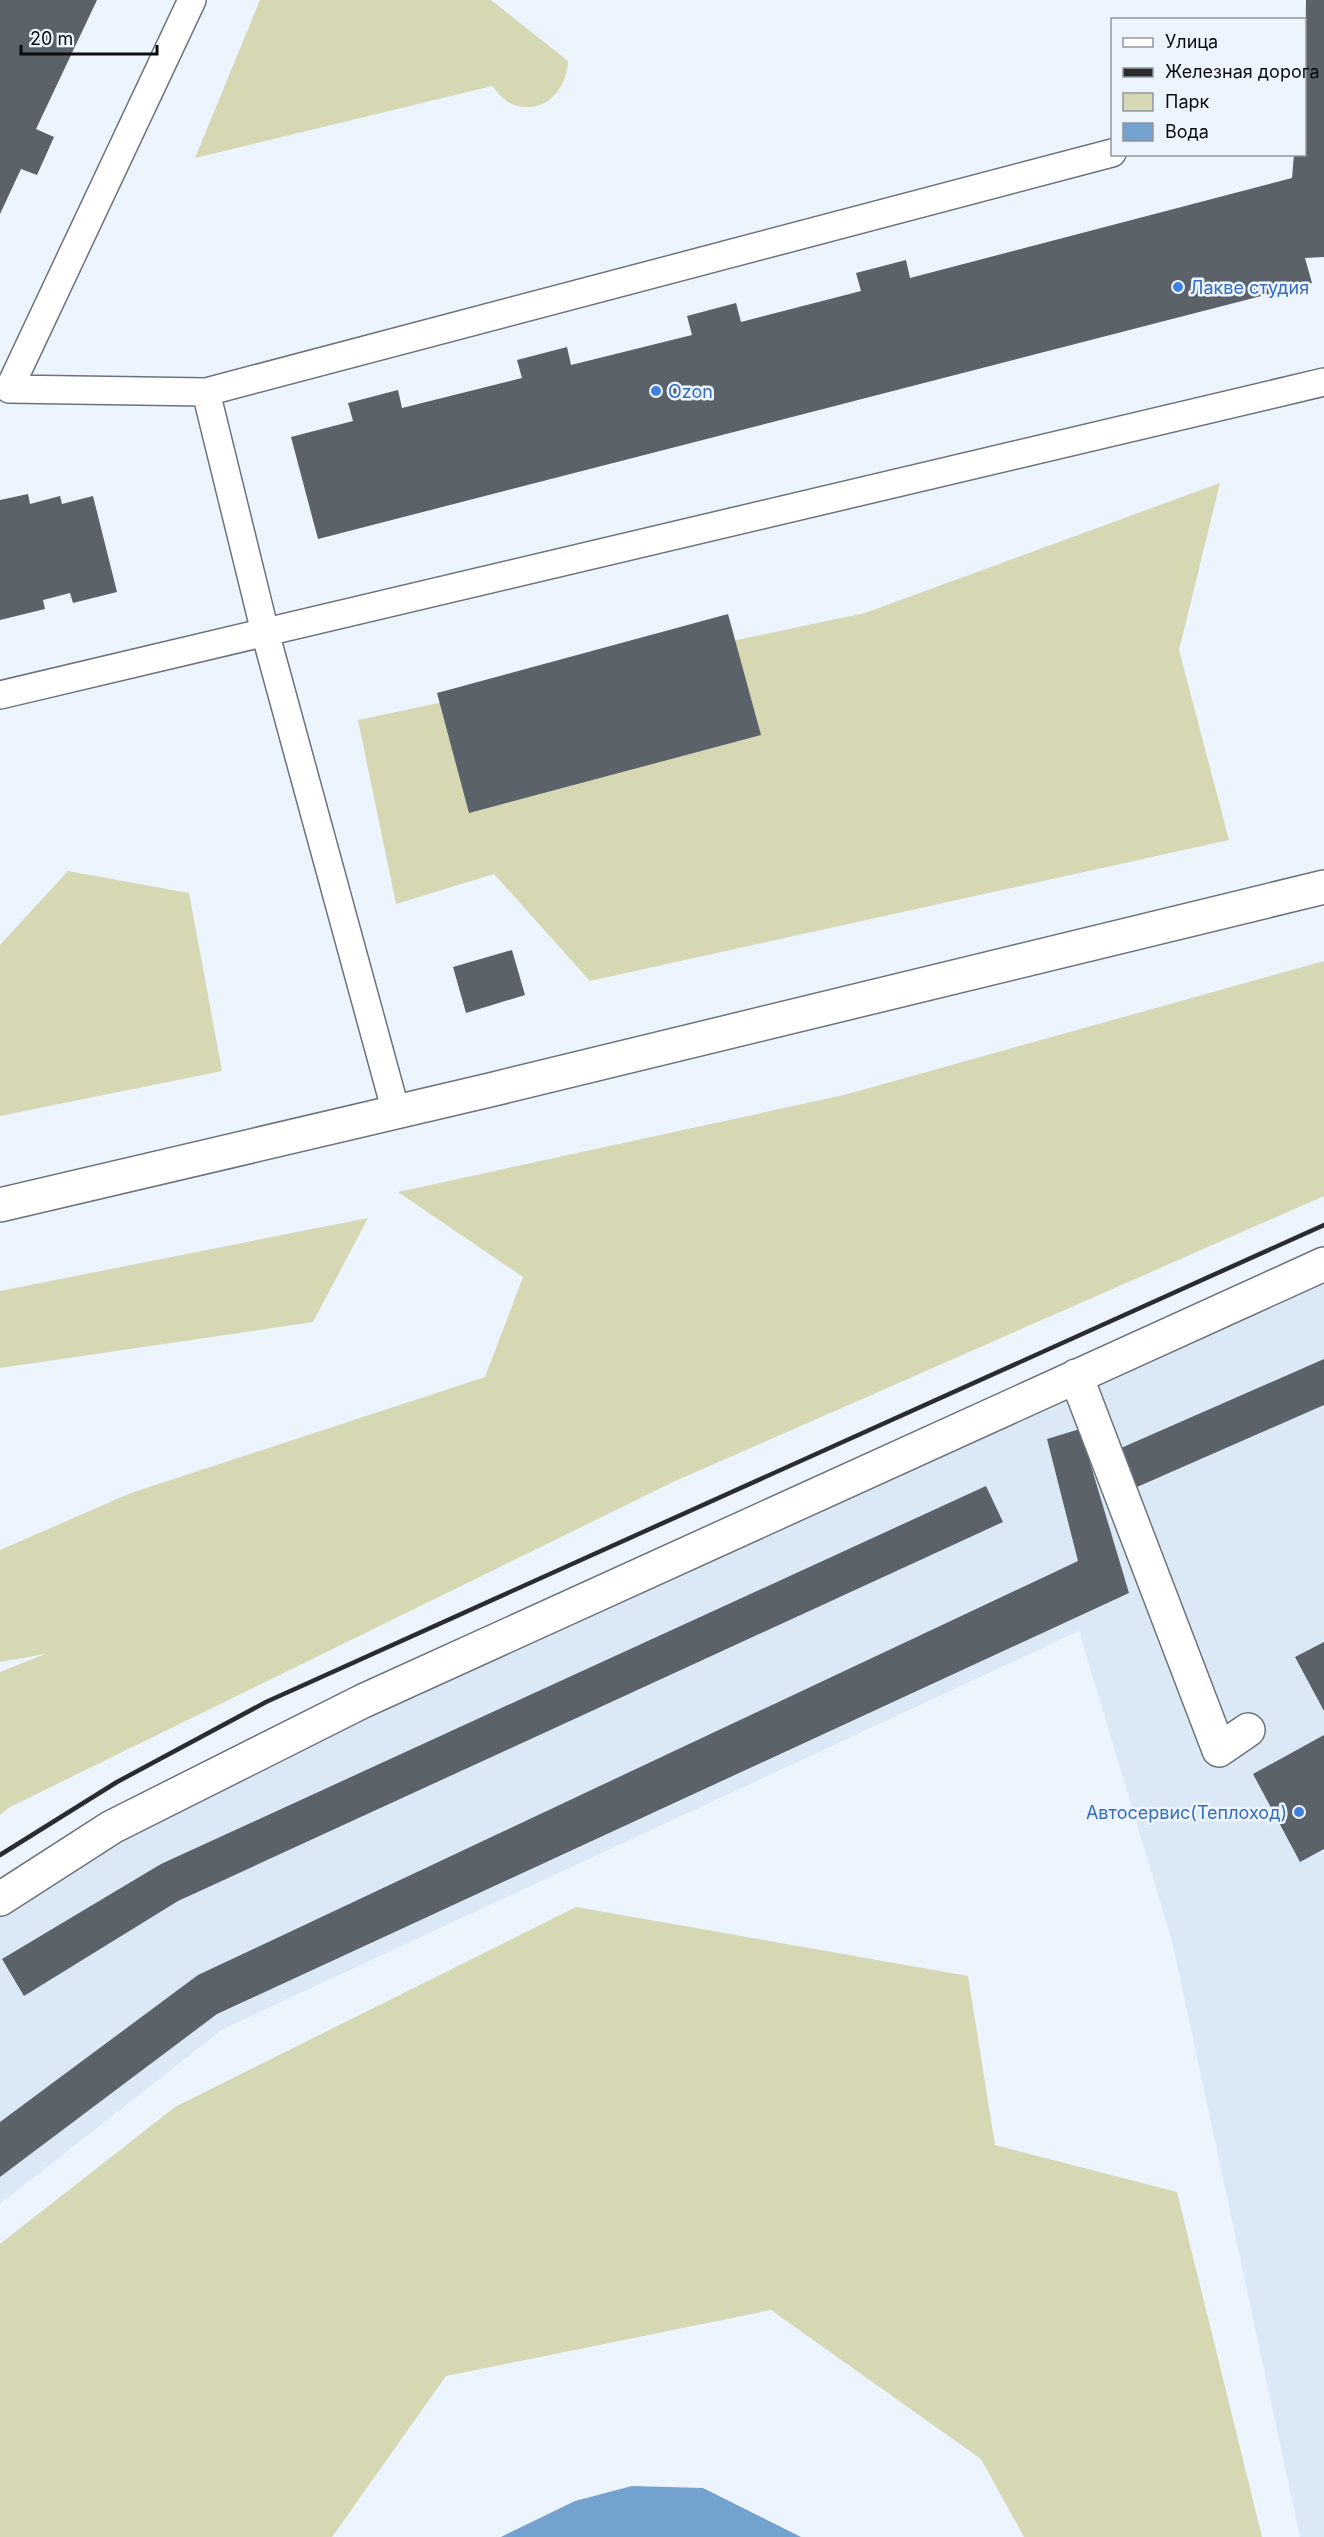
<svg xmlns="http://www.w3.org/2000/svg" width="1324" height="2537" viewBox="0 0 1324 2537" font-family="Inter,sans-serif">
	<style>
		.built { fill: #dbe9f7 }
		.green { fill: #d5d8b2 }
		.water { fill: #74a2ce }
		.building { fill: #5b6269 }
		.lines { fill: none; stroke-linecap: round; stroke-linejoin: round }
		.lane-casing { stroke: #6c737a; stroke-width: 30 }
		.street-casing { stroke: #6c737a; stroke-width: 36 }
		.secondary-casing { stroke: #6c737a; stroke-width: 36 }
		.lane { stroke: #fff; stroke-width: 27 }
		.street { stroke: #fff; stroke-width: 33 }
		.secondary { stroke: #fff; stroke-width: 33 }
		.rail { stroke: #292c30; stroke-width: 4.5 }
		.shop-dot { fill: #3f7fe0; stroke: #ecf4fd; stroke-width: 2 }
		.labels { text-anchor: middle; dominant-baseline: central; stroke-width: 5; stroke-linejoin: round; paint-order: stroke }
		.shop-label { font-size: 18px; fill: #366cbe; stroke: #ecf4fd; text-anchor: start }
	</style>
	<rect width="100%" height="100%" fill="#ecf4fd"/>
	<path class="built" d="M 1324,1264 L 1324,2537 L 1300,2537 L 1172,1941 L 1079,1631 L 223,2029 L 0,2204 L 0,1899 L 112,1827 Z"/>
	<path class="green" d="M 260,0 L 491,0 L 568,61 C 567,89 545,115 514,105 C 504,101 498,93 492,86 L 195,158 Z
		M 1220,483 L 1179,650 L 1229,840 L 590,981 L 494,874 L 396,904 L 358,720 L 865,613 Z
		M 68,871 L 189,893 L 222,1071 L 0,1116 L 0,945 Z
		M 1324,961 L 1324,1196 L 673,1482 L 10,1807 L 0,1815 L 0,1672 L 45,1654 L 0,1662 L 0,1550 L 131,1493 L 485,1377 L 523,1277 L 398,1192 L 844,1095 Z
		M 368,1218 L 313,1322 L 0,1368 L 0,1291 Z
		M 576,1907 L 968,1976 L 995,2145 L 1177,2192 L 1262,2537 L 1024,2537 L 981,2459 L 771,2310 L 446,2376 L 332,2537 L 0,2537 L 0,2244 L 175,2107 Z"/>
	<path class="water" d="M 632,2486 L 703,2488 L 801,2537 L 501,2537 L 575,2501 Z"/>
	<path class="building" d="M 0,0 L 97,0 L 36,129 L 54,137 L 37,175 L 21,169 L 0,214 Z
		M 1306,0 L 1324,0 L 1324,257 L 1305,258 L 1312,283 L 318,539 L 291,437 L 353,421 L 348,403 L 398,390 L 402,408 L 522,378 L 517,360 L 567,347 L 571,365 L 692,335 L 687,316 L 736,303 L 741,322 L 861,291 L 856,273 L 906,260 L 910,278 L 1292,178 L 1294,154 L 1304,154 Z
		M 28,494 L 30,504 L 60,496 L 62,504 L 93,496 L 117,592 L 73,603 L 70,593 L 43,600 L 45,609 L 0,620 L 0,500 Z
		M 728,614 L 761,735 L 469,813 L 437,693 Z
		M 512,950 L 525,995 L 466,1013 L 453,967 Z
		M 1324,1359 L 1324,1405 L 1137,1487 L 1121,1448 Z
		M 1080,1429 L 1129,1593 L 217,2014 L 0,2177 L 0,2122 L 198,1975 L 1078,1561 L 1047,1439 Z
		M 986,1486 L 1003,1522 L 178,1901 L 24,1996 L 2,1959 L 161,1864 Z
		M 1324,1642 L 1324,1711 L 1295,1657 Z
		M 1324,1735 L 1324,1849 L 1300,1862 L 1253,1774 Z"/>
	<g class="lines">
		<defs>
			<path id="lane" d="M 192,0 L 9,389 L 206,392 L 265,632 L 396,1112
				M 206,392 L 1112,153
				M 0,695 L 1324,382"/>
			<path id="street" d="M 1076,1376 L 1219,1750 L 1248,1730
				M 0,1899 L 112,1827 L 363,1701 L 1324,1264"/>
			<path id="secondary" d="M 0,1205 L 494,1089 L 1324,887"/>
		</defs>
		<use href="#lane" class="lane-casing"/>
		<use href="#street" class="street-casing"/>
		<use href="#secondary" class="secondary-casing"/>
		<use href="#lane" class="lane"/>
		<use href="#street" class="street"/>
		<use href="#secondary" class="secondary"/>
		<path class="rail" d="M 0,1855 L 117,1782 L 266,1702 L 1324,1225"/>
	</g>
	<g class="shop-dot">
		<circle cx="1178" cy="287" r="6"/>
		<circle cx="656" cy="391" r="6"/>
		<circle cx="1299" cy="1812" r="6"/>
	</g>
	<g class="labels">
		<g class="shop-label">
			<text x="1190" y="287">Лакве студия</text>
			<text x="668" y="391">Ozon</text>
			<text x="1287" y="1812" text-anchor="end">Автосервис(Теплоход)</text>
		</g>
	</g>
	<rect x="1111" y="18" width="195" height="138" fill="#ecf4fd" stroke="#92979e" stroke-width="1.5"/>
	<rect x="1123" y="38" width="30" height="9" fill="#ffffff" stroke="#92979e" stroke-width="1.5"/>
	<text x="1165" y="48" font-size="18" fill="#0a0c0f">Улица</text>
	<rect x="1123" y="68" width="30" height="9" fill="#292c30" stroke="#92979e" stroke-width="1.5"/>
	<text x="1165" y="78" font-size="18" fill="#0a0c0f">Железная дорога</text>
	<rect x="1123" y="93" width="30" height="18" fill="#d5d8b2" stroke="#92979e" stroke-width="1.5"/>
	<text x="1165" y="108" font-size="18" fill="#0a0c0f">Парк</text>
	<rect x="1123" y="123" width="30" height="18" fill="#74a2ce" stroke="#92979e" stroke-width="1.5"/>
	<text x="1165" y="138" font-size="18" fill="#0a0c0f">Вода</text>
	<path d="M21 45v9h136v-9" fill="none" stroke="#0a0c0f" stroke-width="3"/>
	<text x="30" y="45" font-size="18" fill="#0a0c0f" stroke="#ecf4fd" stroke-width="4.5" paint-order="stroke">20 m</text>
</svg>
